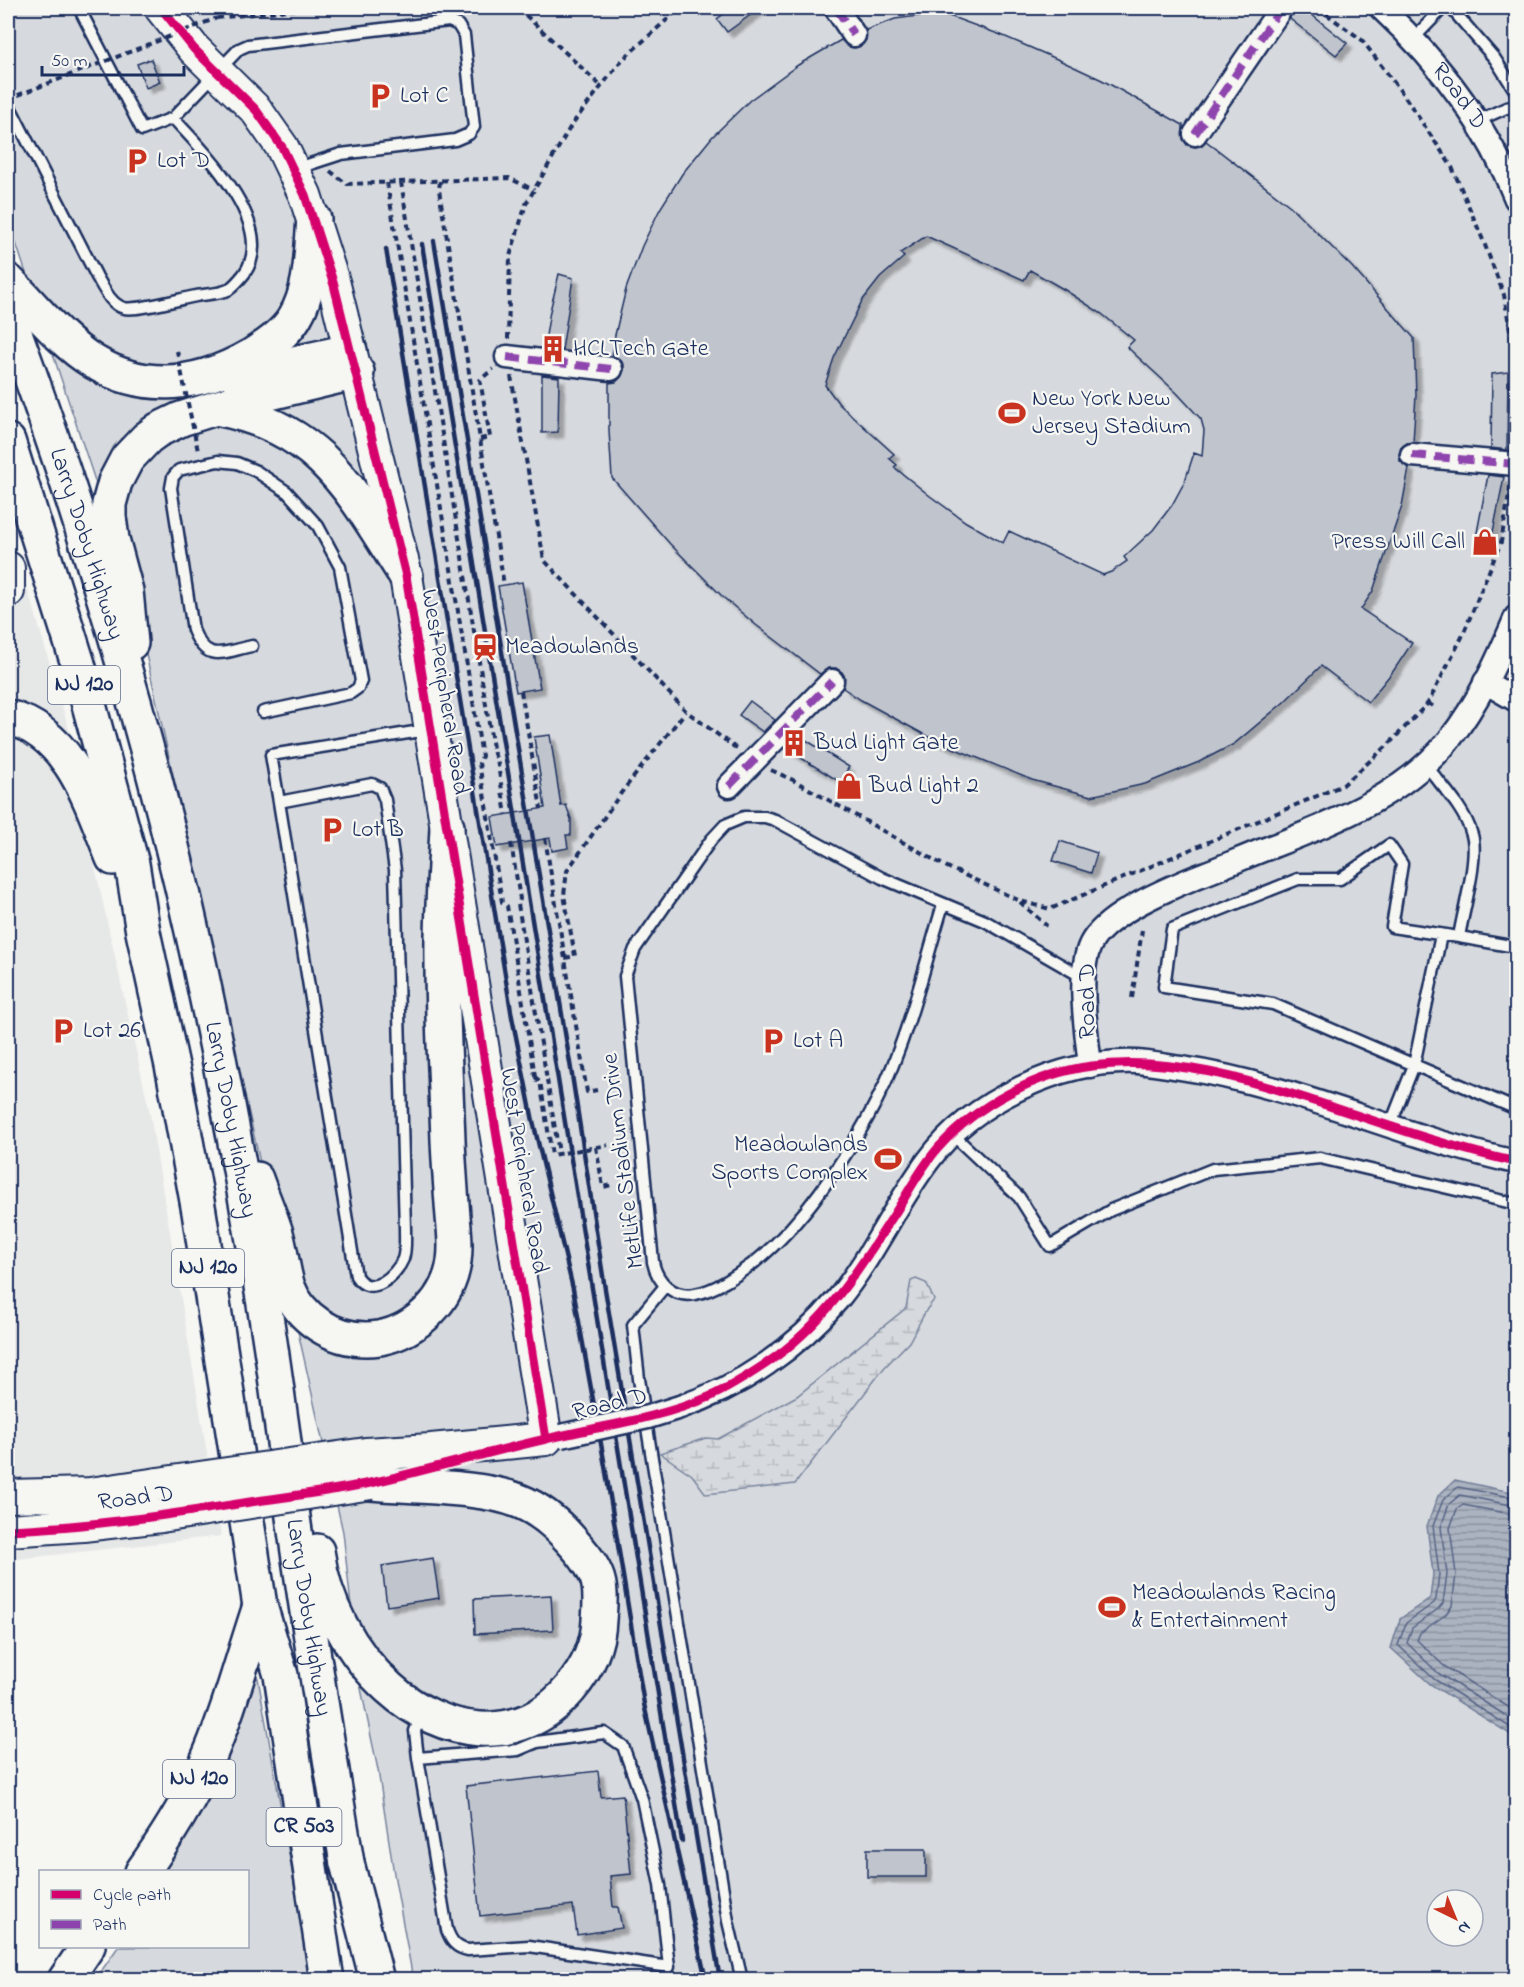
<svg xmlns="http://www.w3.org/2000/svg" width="1524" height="1987" viewBox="0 0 1524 1987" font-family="'Indie Flower',sans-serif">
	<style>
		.built { fill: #e6e7e7 }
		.grass { fill: #d6d9dd; stroke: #78849e; stroke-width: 1.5; fill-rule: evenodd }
		.wetland { fill: url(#wetland-marsh); stroke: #78849e; stroke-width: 1.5 }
		.water { fill: url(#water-rules); stroke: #717e99; stroke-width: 1.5 }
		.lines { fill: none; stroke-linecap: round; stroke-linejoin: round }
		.shore { stroke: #556385; stroke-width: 1.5 }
		.building { fill: #c0c4cd; stroke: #1b2f5e; stroke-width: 1.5; fill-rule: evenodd; filter: url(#shadow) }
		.lane-casing { stroke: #1b2f5e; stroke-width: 15 }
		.street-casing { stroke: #1b2f5e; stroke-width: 27 }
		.secondary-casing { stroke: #1b2f5e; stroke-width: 36 }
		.primary-casing { stroke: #1b2f5e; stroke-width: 38 }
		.highway-casing { stroke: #1b2f5e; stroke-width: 38 }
		.path { stroke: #1b2f5e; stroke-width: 4; stroke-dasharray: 6 4.5; stroke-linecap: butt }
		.lane { stroke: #f6f6f2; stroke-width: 10 }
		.street { stroke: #f6f6f2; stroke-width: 22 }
		.secondary { stroke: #f6f6f2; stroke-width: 32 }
		.primary { stroke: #f6f6f2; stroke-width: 33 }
		.highway { stroke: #f6f6f2; stroke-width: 33 }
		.rail { stroke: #1b2f5e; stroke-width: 4.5 }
		.street-bridge-casing { stroke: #1b2f5e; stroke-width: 27; stroke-linecap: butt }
		.secondary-bridge-casing { stroke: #1b2f5e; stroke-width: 36; stroke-linecap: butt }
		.path-bridge { stroke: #1b2f5e; stroke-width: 4; stroke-dasharray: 6 4.5; stroke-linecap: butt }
		.street-bridge { stroke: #f6f6f2; stroke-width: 22 }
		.secondary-bridge { stroke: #f6f6f2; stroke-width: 32 }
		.quiet { stroke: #8e44ad; stroke-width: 8; stroke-dasharray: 15 8; stroke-linecap: butt }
		.cycleway-casing { stroke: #f6f6f2; stroke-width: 13 }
		.cycleway { stroke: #d6006c; stroke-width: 9 }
		.labels { text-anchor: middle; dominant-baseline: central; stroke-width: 4.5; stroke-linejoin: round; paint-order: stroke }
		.shield { fill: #f6f6f2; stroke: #5d6b8a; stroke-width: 1.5 }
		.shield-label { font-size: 22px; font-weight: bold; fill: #1b2f5e }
		.poi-label { font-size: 24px; fill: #1b2f5e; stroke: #f6f6f2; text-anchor: start }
		.street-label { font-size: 24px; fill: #1b2f5e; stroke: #f6f6f2 }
	</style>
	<defs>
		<pattern id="wetland-marsh" width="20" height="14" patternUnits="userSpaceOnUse" patternTransform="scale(1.5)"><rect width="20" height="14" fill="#d6d9dd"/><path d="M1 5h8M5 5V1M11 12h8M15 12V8" fill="none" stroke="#b7bbc0"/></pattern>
		<pattern id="water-rules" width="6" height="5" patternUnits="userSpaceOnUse" patternTransform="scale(1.5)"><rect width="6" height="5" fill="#abb2c0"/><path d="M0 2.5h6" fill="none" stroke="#8a919f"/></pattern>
		<filter id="shadow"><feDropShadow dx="5.5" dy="5.5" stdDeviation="1.5" flood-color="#0004"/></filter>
	</defs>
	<rect width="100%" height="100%" fill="#f6f6f2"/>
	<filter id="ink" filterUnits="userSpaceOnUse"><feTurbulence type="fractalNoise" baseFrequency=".0167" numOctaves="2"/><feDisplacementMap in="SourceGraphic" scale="12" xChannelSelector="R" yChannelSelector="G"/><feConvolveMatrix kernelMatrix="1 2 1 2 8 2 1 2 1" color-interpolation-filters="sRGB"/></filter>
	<g filter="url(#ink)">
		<path class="built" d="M 8,529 L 33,606 L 76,754 L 86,827 L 149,1109 L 221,1536 L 8,1560 Z"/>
		<path class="grass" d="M 8,8 L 1516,8 L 1516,1979 L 413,1979 L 394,1874 L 378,1770 L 359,1679 L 343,1532 L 132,592 L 8,219 ZM 1437,1900 L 1473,1900 L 1473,1936 L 1437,1936 Z
			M 258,1678 L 311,1979 L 95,1980 L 118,1947 L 248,1946 L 248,1872 L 160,1871 L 253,1679 Z"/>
		<path class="wetland" d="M 916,1279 L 926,1283 L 934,1300 L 927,1309 L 909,1342 L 884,1368 L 795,1484 L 706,1494 L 692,1475 L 660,1453 L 706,1438 L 718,1439 L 797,1396 L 906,1308 L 911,1281 Z"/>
		<path class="water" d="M 1455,1480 L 1516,1493 L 1516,1738 L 1430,1684 L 1391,1648 L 1400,1619 L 1430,1598 L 1433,1574 L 1427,1526 L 1438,1496 Z"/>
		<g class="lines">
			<path class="shore" d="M 1516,1498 L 1458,1487 L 1443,1500 L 1433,1526 L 1439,1574 L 1436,1599 L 1434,1603 L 1406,1623 L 1398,1645 L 1434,1679 L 1516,1731
				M 1516,1506 L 1460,1495 L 1449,1504 L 1441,1527 L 1447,1574 L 1443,1603 L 1438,1609 L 1412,1628 L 1407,1643 L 1438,1673 L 1516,1722
				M 1516,1515 L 1463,1505 L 1457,1509 L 1450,1528 L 1456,1574 L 1452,1606 L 1445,1615 L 1420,1633 L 1417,1640 L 1444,1666 L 1516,1712"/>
		</g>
		<path class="building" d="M 732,8 L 760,8 L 727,32 L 717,19 Z
			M 1292,8 L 1303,8 L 1347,43 L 1336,55 L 1290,19 Z
			M 941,13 L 1001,35 L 1057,59 L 1102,80 L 1183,125 L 1183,139 L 1187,145 L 1195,147 L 1201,146 L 1206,141 L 1290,206 L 1352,267 L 1414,338 L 1416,395 L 1413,442 L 1407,443 L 1401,447 L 1399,454 L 1400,461 L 1409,468 L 1402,506 L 1373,591 L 1361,609 L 1412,643 L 1394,670 L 1368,702 L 1321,666 L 1283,703 L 1234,744 L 1199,762 L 1145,784 L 1091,796 L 1032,780 L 936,741 L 861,700 L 843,688 L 845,677 L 842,672 L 836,668 L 828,668 L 820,674 L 756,625 L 724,598 L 670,544 L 612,478 L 609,431 L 609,383 L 616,382 L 621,377 L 624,370 L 624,364 L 619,359 L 612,356 L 615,335 L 626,289 L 642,246 L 660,209 L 682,174 L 712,137 L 750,100 L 798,65 L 841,40 L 849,47 L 855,48 L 861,46 L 866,40 L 866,30 L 895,19 ZM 926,236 L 1024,280 L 1030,270 L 1065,290 L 1102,314 L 1134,340 L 1127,347 L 1177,393 L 1201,419 L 1204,430 L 1202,456 L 1194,453 L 1185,481 L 1172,505 L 1153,530 L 1124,557 L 1127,561 L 1111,572 L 1103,575 L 1009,531 L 1003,543 L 966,522 L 930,496 L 894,467 L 897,465 L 889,458 L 894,454 L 839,404 L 825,385 L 834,358 L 862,301 L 880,278 L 904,257 L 900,253 Z
			M 151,59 L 160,82 L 146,88 L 137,64 Z
			M 559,274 L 573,278 L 562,350 L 544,348 L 550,311 Z
			M 1508,372 L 1507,450 L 1491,448 L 1492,374 Z
			M 542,375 L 559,377 L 558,432 L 542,433 Z
			M 1488,475 L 1504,477 L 1490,547 L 1475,543 Z
			M 522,582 L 540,688 L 516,692 L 498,586 Z
			M 750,701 L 775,720 L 763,732 L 739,715 Z
			M 550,735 L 561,806 L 566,805 L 571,819 L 571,835 L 566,835 L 568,848 L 552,851 L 550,838 L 497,847 L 492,817 L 545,808 L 534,737 Z
			M 798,735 L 849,767 L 840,782 L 785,748 Z
			M 1060,841 L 1097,853 L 1091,873 L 1053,861 Z
			M 433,1558 L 439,1598 L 387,1606 L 382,1566 Z
			M 551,1595 L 553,1630 L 475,1634 L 474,1599 Z
			M 598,1771 L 601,1797 L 623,1795 L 631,1874 L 610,1876 L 613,1907 L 618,1907 L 622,1928 L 577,1935 L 573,1905 L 480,1916 L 466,1786 Z
			M 867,1849 L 926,1849 L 926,1877 L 867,1877 Z"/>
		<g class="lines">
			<defs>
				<path id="lane" d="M 79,8 L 142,130 L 173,118 L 239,49 L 248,45 L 449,21 L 458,25 L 464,35 L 474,127 L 469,134 L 455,140 L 341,154 L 295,169
					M 1451,8 L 1495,59 L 1516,92
					M 1413,39 L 1443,8
					M 8,103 L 97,277 C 103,287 111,305 124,308 C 137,311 180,299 196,296 C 206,294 219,294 228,290 C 234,286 240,279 244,274 C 279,226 203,150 173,118
					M 1477,121 L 1506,108 L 1516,106
					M 252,646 C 222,652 207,664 193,630 L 171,488 L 173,477 L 179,470 L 218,461 L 237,463 L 256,471 L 287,492 L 318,526 L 340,567 L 361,681 L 358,688 L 351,693 L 263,712
					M 1425,764 C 1441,785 1465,809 1472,835 C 1479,858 1463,911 1459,937 L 1516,947
					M 279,802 L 372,784 L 380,788 L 385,800 L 395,870 L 405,1229 C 405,1239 406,1250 403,1259 C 396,1276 370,1299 356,1276 L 279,802 L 271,755 L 427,730
					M 943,905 C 928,953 917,1002 899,1049 C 881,1100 852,1148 820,1192 C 801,1218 780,1242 755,1262 C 738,1274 717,1290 695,1294 C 673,1298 657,1282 653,1262 L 625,976 L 635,949 L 711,840 L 725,825 L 744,817 L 765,817 L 775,820 L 882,878 L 985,921 L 1084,978
					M 1459,937 L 1392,927 L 1402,864 L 1389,845 L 1340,879 L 1298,879 L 1172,929 L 1164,987 L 1273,1004 L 1514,1108 L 1516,1095
					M 1390,1126 L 1414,1065 L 1441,935
					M 952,1134 L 1019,1197 L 1050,1246 L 1111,1210 L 1213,1169 L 1320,1158 L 1516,1204
					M 665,1286 L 633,1325 L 639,1379 L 728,1921 L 742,1980
					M 418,1758 L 518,1750 L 537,1742 L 604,1733 L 623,1746 L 642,1799 L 660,1885 L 669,1967 L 529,1946 L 468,1950 C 456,1948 451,1941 447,1930 L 418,1758 L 415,1731 L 421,1715"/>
				<g id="street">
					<path d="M 836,8 L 854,35"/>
					<path id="s1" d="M 1381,8 C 1439,62 1487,124 1516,199"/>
					<path d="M 1195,134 L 1279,11"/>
					<path d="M 507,357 L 611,369"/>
					<path d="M 1412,455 L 1516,464"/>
					<path d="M 1485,682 L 1516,700"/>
					<path d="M 729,786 L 832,681"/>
					<path d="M 1090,1066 C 1087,1035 1075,967 1093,940 C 1110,913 1167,889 1196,877 C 1223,867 1249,855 1276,845 C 1339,820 1405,794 1449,740 C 1478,704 1498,659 1516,617"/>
					<path d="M 680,1407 C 741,1387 797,1348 838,1299 C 873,1256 895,1205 928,1161 C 972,1101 1062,1059 1137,1062 C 1151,1063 1166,1066 1181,1068 C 1296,1085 1403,1138 1516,1162"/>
				</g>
				<path id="secondary" d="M 161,8 L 194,49 L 256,110 L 282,147 L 305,195 L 334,285 L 406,576 L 546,1439
					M 8,568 L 8,591
					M 366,1454 L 431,1450 L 546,1439
					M 8,1496 L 90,1494 L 158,1484
					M 8,1530 L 83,1525 L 161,1516"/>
				<path id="primary" d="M 260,1606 L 281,1675 L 327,1980
					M 347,1863 L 377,1980
					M 142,1872 C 166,1838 188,1803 205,1766 C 228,1715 242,1659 260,1606
					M 65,1980 L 88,1946"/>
				<g id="highway">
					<path d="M 8,281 C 35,308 61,342 94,362 C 146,393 201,385 251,356 C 267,346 285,334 295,317 C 312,289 311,251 314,219"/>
					<path id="s2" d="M 8,314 C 103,570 178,837 228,1105 C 247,1207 267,1310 280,1413 C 286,1452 289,1492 295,1531 C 311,1642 329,1753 347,1863"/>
					<path d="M 233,373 L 253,372 L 350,351"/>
					<path d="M 216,408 C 323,428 352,492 406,576"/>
					<path d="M 8,441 L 78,664 L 132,864 L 143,932 L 174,1075 L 199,1212 L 260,1606"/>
					<path d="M 131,643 L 126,591 L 112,539 L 109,517 L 109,504 L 115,482 L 127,459 L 147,438 L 158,430 L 181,419 L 241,400 L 357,372"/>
					<path d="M 8,717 C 72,734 91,804 113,858"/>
					<path d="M 256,1179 C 262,1196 269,1212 275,1230 C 281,1248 282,1268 288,1287 C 300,1319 333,1339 366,1339 C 404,1339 440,1310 451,1275 C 457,1256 455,1236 453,1217 C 451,1191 449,1165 448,1140 C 446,1081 442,1022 442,963 C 441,918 445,872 447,827"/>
					<path d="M 317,1551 C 324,1603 350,1653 389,1688 C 442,1736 519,1749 570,1689 C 587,1669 598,1647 599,1620 C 600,1606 602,1588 596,1575 C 590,1561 580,1550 570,1539 C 556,1523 539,1509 519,1501 C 481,1486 414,1487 371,1483"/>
				</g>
			</defs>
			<use href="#lane" class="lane-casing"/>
			<use href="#street" class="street-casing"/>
			<use href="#secondary" class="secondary-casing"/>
			<use href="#primary" class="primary-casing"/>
			<use href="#highway" class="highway-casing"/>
			<path class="path" d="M 518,8 L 601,86
				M 1318,8 L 1362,40 L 1405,97 L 1452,167 L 1483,240 L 1504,295 L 1516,365
				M 217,18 L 307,8
				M 330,171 L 347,184 L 509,178 L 534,190
				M 440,181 L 439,190 L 504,585
				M 401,182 L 494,754 L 497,759 L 506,815
				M 387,183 L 482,756 L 479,763 L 502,902 L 507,906 L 536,1082
				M 508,339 L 510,256 L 526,204 L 572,124 L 622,60 L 680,8
				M 511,376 L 544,560 L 686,711 L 737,749
				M 480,439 L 490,437 L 480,380 L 493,369
				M 1515,446 L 1516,396
				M 521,691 L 541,809
				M 1428,703 L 1435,708
				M 771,770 L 793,780 L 945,866 L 1020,901 L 1050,909 L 1343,785 L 1388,745 L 1428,703 L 1462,637 L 1501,542 L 1511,483
				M 545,838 L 587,1092 L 597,1090
				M 511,843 L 520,899 L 518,904 L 547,1080
				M 1020,902 L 1047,926
				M 565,958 L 575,956 L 564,895 L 567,871 L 621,793 L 686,711
				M 1132,998 L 1142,930
				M 535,1077 L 540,1081 L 552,1155 L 608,1145
				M 547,1080 L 559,1153
				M 596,1147 L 603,1187 L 612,1185"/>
			<use href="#lane" class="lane"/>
			<use href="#street" class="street"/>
			<use href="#secondary" class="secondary"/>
			<use href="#primary" class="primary"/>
			<use href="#highway" class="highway"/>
			<path class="rail" d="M 434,241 L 572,1075 L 605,1289 L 720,1980
				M 422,244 L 682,1841
				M 386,249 L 512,1017 L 533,1121 L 573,1289 L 605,1466 L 644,1704 L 706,1980"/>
			<defs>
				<path id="street-bridge" d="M 561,1436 L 648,1417 L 680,1407"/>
				<path id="secondary-bridge" d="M 158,1484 L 366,1454
					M 161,1516 L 371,1483"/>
			</defs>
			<use href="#street-bridge" class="street-bridge-casing"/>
			<use href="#secondary-bridge" class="secondary-bridge-casing"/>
			<path class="path-bridge" d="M 8,99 L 217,18
				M 177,351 L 198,451"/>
			<use href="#street-bridge" class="street-bridge"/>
			<use href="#secondary-bridge" class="secondary-bridge"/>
			<path class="quiet" d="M 836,8 L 854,35
				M 1195,134 L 1281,8
				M 507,357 L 611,369
				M 1412,455 L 1516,464
				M 729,786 L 832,681"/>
			<defs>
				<path id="cycleway" d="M 161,8 L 194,49 L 256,110 L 282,147 L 305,195 L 334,285 L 406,576 L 546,1439
					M 8,1530 C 89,1527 169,1515 250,1502 C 291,1496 334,1491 375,1482 C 432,1469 489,1452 546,1439 C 601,1426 658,1419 709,1397 C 729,1388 749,1375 767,1363 C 825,1324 860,1268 897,1210 C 910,1189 922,1166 939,1147 C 977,1105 1036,1073 1092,1066 C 1170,1055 1249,1080 1323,1104 C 1387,1125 1451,1148 1516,1162"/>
			</defs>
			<use href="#cycleway" class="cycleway-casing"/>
			<use href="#cycleway" class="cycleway"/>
		</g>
	</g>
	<defs>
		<symbol id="parking-bare" viewBox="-9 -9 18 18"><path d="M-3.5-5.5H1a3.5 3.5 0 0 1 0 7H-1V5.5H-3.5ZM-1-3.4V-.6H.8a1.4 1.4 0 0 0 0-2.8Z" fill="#c8321e" stroke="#f6f6f2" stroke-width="2.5" paint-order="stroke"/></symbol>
		<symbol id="building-bare" viewBox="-9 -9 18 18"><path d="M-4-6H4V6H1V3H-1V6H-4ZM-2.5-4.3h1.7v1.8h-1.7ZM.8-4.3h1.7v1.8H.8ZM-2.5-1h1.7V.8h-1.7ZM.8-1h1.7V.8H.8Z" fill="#c8321e" stroke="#f6f6f2" stroke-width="2.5" paint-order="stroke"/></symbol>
		<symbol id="stadium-bare" viewBox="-9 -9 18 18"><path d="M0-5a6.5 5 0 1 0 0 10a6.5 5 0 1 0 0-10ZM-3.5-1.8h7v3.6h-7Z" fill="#c8321e" stroke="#f6f6f2" stroke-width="2.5" paint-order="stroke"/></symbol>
		<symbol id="shop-bare" viewBox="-9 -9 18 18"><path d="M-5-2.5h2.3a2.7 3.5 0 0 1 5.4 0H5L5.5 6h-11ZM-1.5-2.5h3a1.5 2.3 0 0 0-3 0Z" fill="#c8321e" stroke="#f6f6f2" stroke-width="2.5" paint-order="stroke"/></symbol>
		<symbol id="station-bare" viewBox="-9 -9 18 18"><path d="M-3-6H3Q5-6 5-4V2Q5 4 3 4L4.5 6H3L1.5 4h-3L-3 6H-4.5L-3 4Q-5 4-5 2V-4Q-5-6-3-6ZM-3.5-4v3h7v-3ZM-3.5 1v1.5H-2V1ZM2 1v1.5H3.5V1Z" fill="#c8321e" stroke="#f6f6f2" stroke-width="2.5" paint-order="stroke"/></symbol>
	</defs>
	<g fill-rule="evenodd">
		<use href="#parking-bare" x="361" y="77" width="38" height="38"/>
		<use href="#parking-bare" x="118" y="142" width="38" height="38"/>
		<use href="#building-bare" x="534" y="330" width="38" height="38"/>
		<use href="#stadium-bare" x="993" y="394" width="38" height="38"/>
		<use href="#shop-bare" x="1466" y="523" width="38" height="38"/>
		<use href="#station-bare" x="466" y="628" width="38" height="38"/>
		<use href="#building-bare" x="775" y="724" width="38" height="38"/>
		<use href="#shop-bare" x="830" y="767" width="38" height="38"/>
		<use href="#parking-bare" x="313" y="811" width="38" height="38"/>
		<use href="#parking-bare" x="44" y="1012" width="38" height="38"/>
		<use href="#parking-bare" x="754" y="1022" width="38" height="38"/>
		<use href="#stadium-bare" x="869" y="1140" width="38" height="38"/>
		<use href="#stadium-bare" x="1093" y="1588" width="38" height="38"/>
	</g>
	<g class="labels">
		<g class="shield">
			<rect x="48" y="666" width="72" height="38" rx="4.5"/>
			<rect x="172" y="1249" width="72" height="38" rx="4.5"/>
			<rect x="163" y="1760" width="72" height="38" rx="4.5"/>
			<rect x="266.5" y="1808" width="75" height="38" rx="4.5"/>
		</g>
		<g class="shield-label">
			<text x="84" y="685">NJ 120</text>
			<text x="208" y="1268">NJ 120</text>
			<text x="199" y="1779">NJ 120</text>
			<text x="304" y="1827">CR 503</text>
		</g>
		<g class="poi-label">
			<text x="400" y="96">Lot C</text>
			<text x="157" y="161">Lot D</text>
			<text x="573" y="349">HCLTech Gate</text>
			<text x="1032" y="399">New York New<tspan x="1032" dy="28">Jersey Stadium</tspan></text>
			<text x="1465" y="542" text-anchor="end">Press Will Call</text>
			<text x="505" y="647">Meadowlands</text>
			<text x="814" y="743">Bud Light Gate</text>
			<text x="869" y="786">Bud Light 2</text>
			<text x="352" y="830">Lot B</text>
			<text x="83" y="1031">Lot 26</text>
			<text x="793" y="1041">Lot A</text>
			<text x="868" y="1145" text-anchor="end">Meadowlands<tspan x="868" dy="28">Sports Complex</tspan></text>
			<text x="1132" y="1593">Meadowlands Racing<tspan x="1132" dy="28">&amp; Entertainment</tspan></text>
		</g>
		<g class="street-label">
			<text stroke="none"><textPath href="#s1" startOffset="118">Road D</textPath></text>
			<text stroke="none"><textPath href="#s2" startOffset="243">Larry Doby Highway</textPath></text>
			<text transform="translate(444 692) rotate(81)">West Peripheral Road</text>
			<text transform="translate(1088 1001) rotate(-90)">Road D</text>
			<text stroke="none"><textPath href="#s2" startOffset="837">Larry Doby Highway</textPath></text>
			<text transform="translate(624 1161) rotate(-97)">MetLife Stadium Drive</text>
			<text transform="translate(523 1171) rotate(81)">West Peripheral Road</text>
			<text transform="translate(610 1405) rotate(-13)">Road D</text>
			<text transform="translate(136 1499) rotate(-7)">Road D</text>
			<text stroke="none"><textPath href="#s2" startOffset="1341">Larry Doby Highway</textPath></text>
		</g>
	</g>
	<rect width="1524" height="1987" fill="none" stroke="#f6f6f2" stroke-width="30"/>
	<rect x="15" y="15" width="1494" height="1957" fill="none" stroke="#1b2f5e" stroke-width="2" filter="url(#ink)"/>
	<rect x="39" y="1870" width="210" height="78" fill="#f6f6f2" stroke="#9ea6b7" stroke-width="1.5"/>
	<rect x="51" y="1890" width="30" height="9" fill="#d6006c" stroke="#9ea6b7" stroke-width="1.5"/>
	<text x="93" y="1900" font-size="18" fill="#1b2f5e">Cycle path</text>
	<rect x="51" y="1920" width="30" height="9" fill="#8e44ad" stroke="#9ea6b7" stroke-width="1.5"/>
	<text x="93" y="1930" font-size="18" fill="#1b2f5e">Path</text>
	<g transform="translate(1455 1918) rotate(137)"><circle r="28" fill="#f6f6f2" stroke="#9ea6b7" stroke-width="1.5"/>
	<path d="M0-4.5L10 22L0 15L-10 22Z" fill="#c8321e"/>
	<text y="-9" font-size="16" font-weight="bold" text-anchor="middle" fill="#1b2f5e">N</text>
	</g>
	<path d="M42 66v9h142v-9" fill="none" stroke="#1b2f5e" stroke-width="3"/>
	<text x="51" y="66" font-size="18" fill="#1b2f5e" stroke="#f6f6f2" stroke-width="4.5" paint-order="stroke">50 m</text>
</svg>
